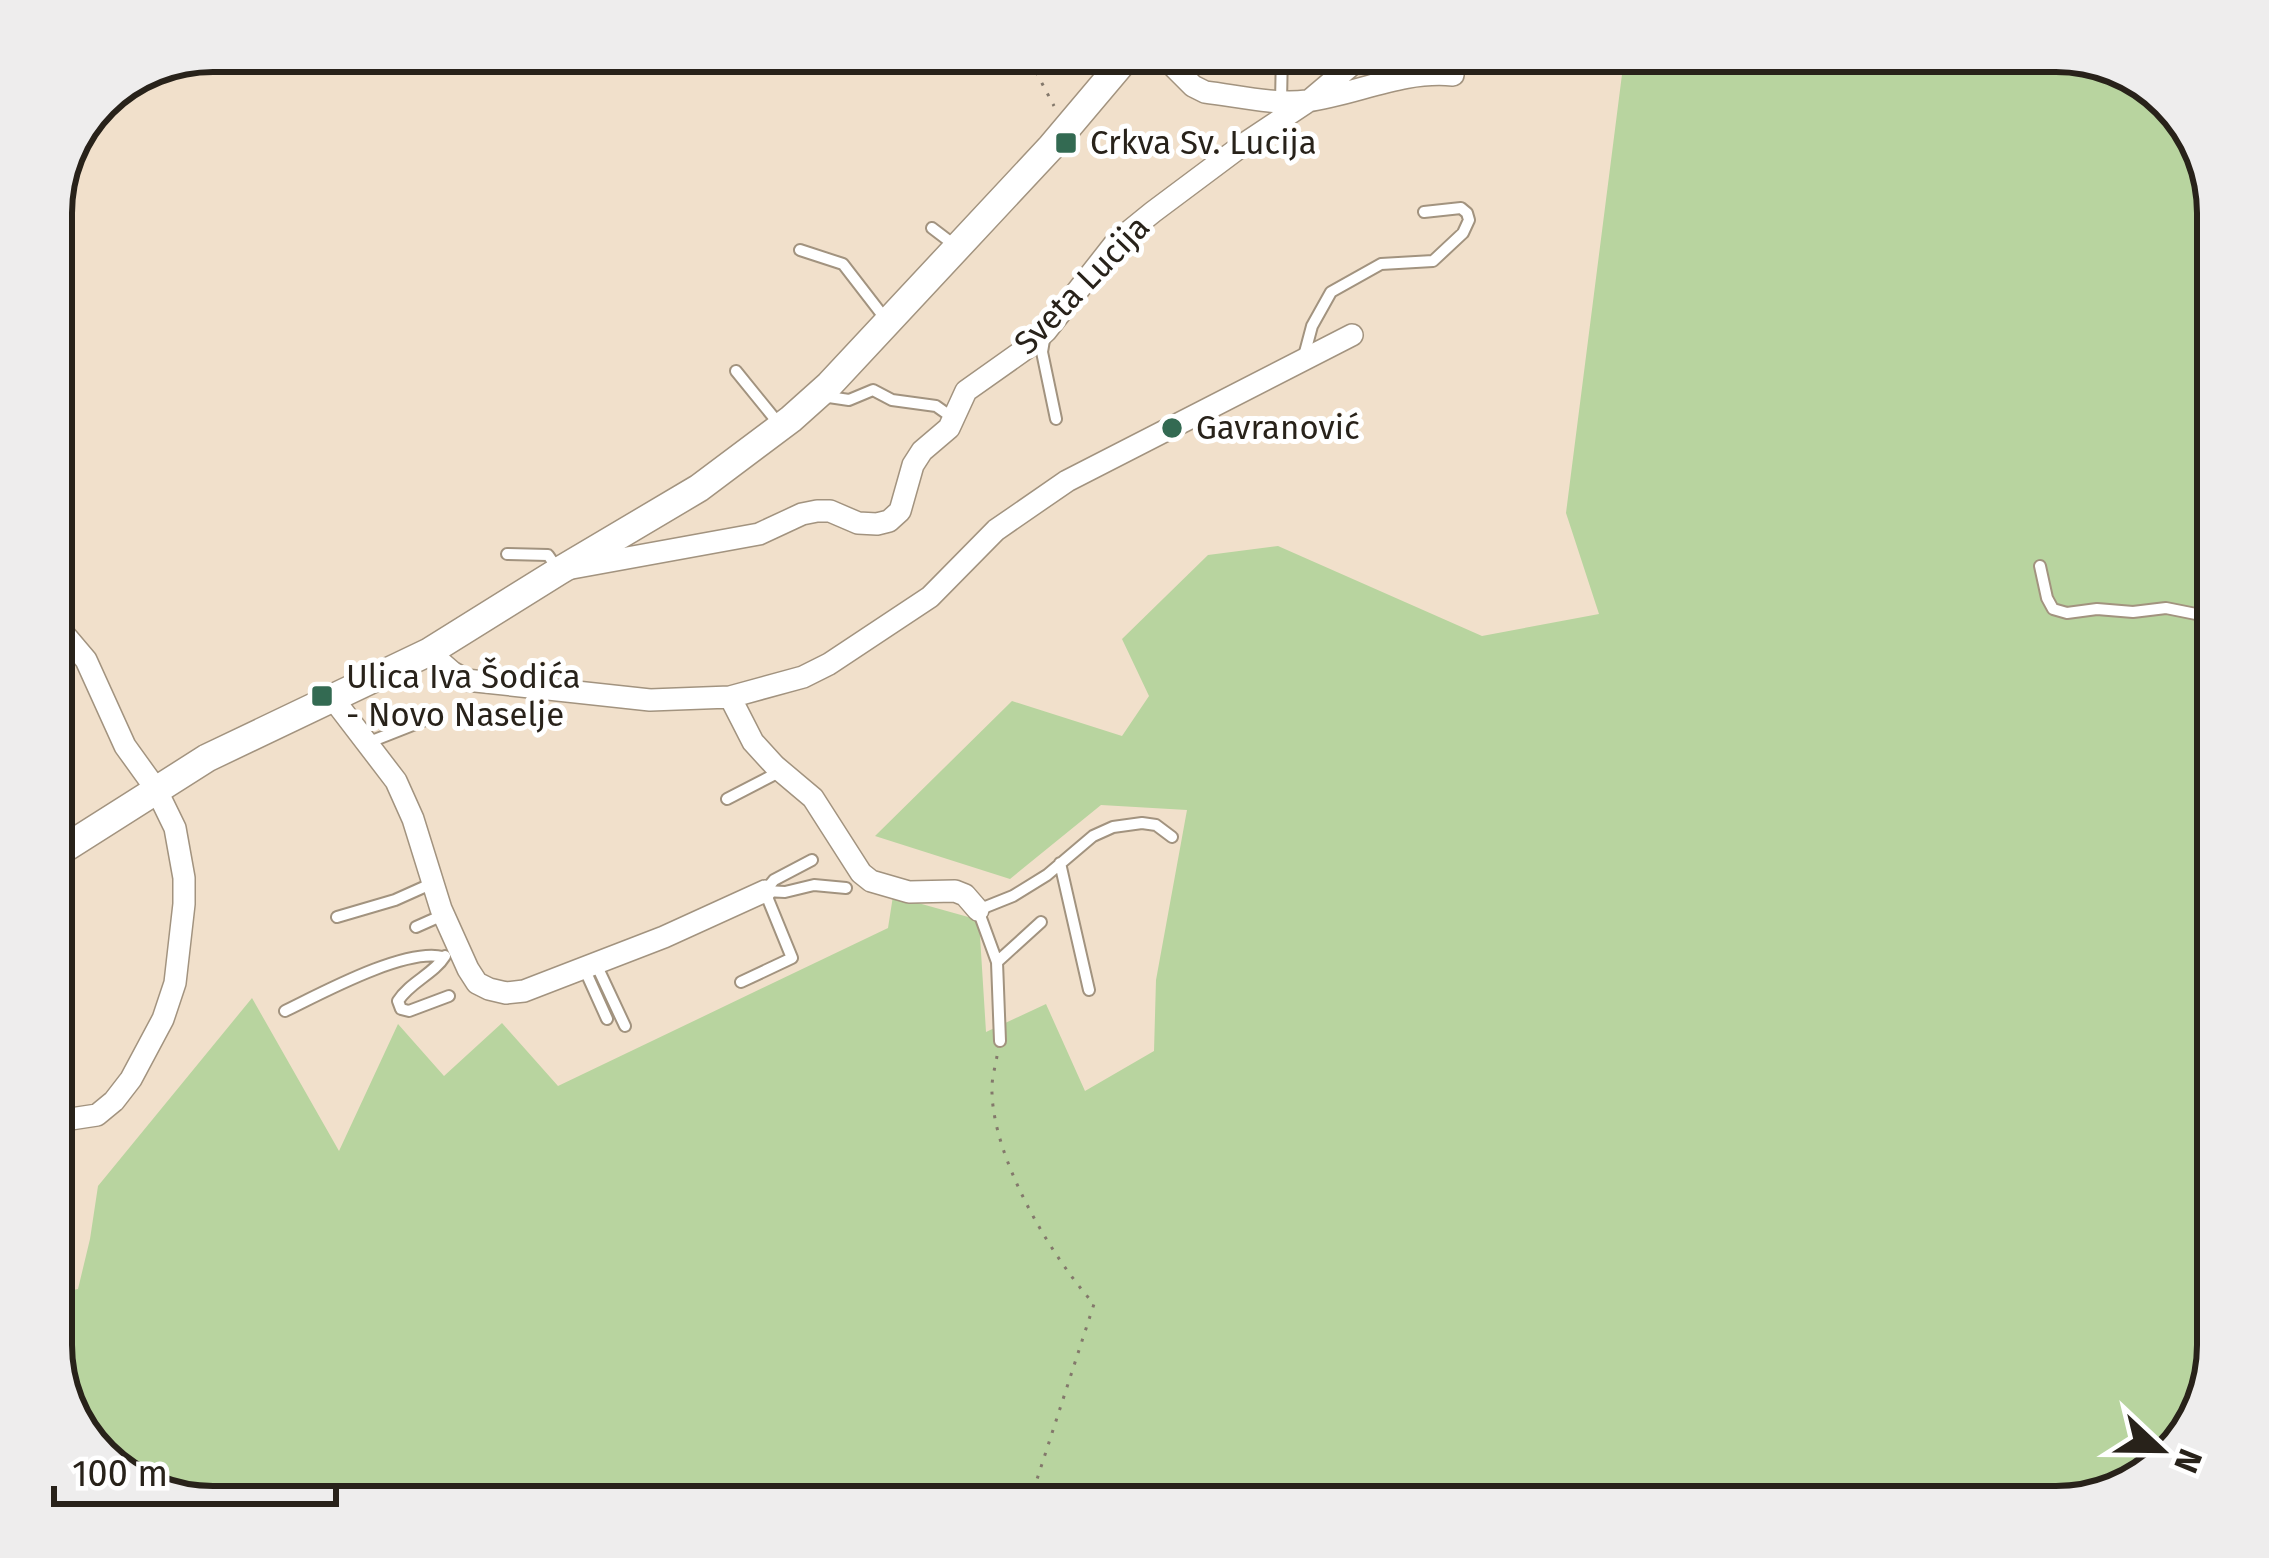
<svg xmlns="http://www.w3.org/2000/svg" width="2269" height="1558" viewBox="0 0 2269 1558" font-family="'Fira Sans',sans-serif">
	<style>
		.green { fill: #b8d49f }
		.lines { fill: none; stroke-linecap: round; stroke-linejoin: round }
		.lane-casing { stroke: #a2937f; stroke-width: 14 }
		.street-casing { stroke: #a2937f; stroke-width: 24 }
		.secondary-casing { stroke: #a2937f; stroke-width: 30 }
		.path { stroke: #83786b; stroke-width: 3; stroke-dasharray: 3 9; stroke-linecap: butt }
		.lane { stroke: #fff; stroke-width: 10 }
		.street { stroke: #fff; stroke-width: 21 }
		.secondary { stroke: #fff; stroke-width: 27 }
		.poi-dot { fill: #336a52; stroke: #fff; stroke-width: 4.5 }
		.labels { text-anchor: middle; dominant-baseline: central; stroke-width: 10; stroke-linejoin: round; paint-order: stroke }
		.poi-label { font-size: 33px; fill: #28221a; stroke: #fff; text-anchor: start }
		.street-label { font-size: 33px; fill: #28221a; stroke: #fff }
		.rim { fill: none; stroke: #28221a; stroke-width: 6 }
	</style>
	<rect width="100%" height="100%" fill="#f1e0cb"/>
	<path class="green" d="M 1625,51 L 2056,51 L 2146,79 L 2197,133 L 2218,213 L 2218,1345 L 2190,1435 L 2136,1486 L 2056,1507 L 213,1507 L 123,1479 L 72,1425 L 51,1355 L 51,1294 L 78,1289 L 90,1239 L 98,1186 L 252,998 L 339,1151 L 398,1024 L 444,1076 L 502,1023 L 558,1086 L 888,928 L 893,896 L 979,920 L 986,1032 L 1046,1004 L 1085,1091 L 1154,1051 L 1156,980 L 1187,810 L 1101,805 L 1010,879 L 875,836 L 1012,701 L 1122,736 L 1149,696 L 1122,639 L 1208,555 L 1278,546 L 1482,636 L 1599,614 L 1566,513 Z"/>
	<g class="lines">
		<defs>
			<path id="lane" d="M 1281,102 L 1282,51
				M 932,228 L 957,247
				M 800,250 L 843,264 L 887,321
				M 1044,340 L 1042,352 L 1056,419
				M 1304,356 L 1312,326 L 1331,292 L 1381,264 L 1433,261 L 1463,233 L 1469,220 L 1467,213 L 1461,208 L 1424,212
				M 736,371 L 779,424
				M 822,396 L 849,400 L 873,390 L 892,400 L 936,406 L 953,418
				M 507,554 L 548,555 L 557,568
				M 2040,566 L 2047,598 L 2053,609 L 2067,613 L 2097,609 L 2133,612 L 2166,608 L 2206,616 L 2218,614
				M 367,743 L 433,717
				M 51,749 L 64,780
				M 727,799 L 781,771
				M 1060,863 L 1089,990
				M 765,891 L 785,892 L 814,885 L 846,888
				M 765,891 L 774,880 L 812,860
				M 337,917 L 395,900 L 433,883
				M 416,927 L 443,915
				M 445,956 C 434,974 410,982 398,1001 L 401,1009 L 409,1011 L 449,996
				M 997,962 L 1041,922
				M 596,964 L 625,1026
				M 584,968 L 607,1019
				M 741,982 L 792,958 L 765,892
				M 285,1011 C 320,994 406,947 443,957
				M 1000,1041 L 997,962 L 978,910 L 1013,896 L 1047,875 L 1093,836 L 1113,827 L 1142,823 L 1156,825 L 1172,837"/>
			<path id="street" d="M 1158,51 L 1193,86 L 1205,92 C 1238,96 1273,105 1307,101 C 1357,94 1402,70 1453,75
				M 572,568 L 759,534 L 802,514 L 817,511 L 830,511 L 858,523 L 877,524 L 889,521 L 900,511 L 913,465 L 922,451 L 949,428 L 966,391 L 1031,345 L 1046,331 L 1116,242 L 1153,212 L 1244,144 L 1310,100 L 1368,51
				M 51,611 L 64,634 L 86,660 L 125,746 L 156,789 L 175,828 L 184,878 L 184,904 L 175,983 L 163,1019 L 131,1079 L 114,1101 L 97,1115 L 51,1122
				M 429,652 L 452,672 L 466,680 L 650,700 L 730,697 L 803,677 L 829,664 L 930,597 L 996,530 L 1067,481 L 1352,335
				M 730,697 L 753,742 L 775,766 L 813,798 L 861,873 L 871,881 L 909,892 L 955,891 L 965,895 L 978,910
				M 334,700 L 396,781 L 413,819 L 441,909 L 468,969 L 477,983 L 489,989 L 506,993 L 524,991 L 664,937 L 765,891"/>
			<path id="secondary" d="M 51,857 L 207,758 L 429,652 L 559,571 L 699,488 L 791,419 L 829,385 L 1051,147 L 1132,51"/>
		</defs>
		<use href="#lane" class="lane-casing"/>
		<use href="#street" class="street-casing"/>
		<use href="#secondary" class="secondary-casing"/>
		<path class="path" d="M 1025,51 L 1054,106
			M 997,1056 C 995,1068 991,1081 992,1093 C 994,1160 1050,1255 1094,1304 L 1028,1507"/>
		<use href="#lane" class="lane"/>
		<use href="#street" class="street"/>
		<use href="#secondary" class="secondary"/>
	</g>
	<g class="poi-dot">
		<rect x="1054" y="131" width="24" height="24" rx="6"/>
		<circle cx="1172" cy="428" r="12"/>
		<rect x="310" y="684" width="24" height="24" rx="6"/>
	</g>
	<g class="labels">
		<g class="poi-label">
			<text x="1090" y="143">Crkva Sv. Lucija</text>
			<text x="1196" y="428">Gavranović</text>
			<text x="346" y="677">Ulica Iva Šodića<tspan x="346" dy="38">- Novo Naselje</tspan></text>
		</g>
		<g class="street-label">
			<text transform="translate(1082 285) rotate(-46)">Sveta Lucija</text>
		</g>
	</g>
	<path d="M0 0H2269V1558H0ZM213 72H2056A141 141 0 0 1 2197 213V1345A141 141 0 0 1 2056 1486H213A141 141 0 0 1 72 1345V213A141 141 0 0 1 213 72Z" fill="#eeeded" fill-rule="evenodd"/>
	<path class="rim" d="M213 72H2056A141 141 0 0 1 2197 213V1345A141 141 0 0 1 2056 1486H213A141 141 0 0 1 72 1345V213A141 141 0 0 1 213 72Z"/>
	<g transform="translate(2161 1450) rotate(112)" stroke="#ffffff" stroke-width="9" paint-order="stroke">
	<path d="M0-9L21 45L0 30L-21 45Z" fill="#28221a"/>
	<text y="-18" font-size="33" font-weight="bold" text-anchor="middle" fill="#28221a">N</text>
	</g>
	<path d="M54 1486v18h282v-18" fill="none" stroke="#28221a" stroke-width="6"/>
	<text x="72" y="1486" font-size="36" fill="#28221a" stroke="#ffffff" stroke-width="9" paint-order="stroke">100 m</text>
</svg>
